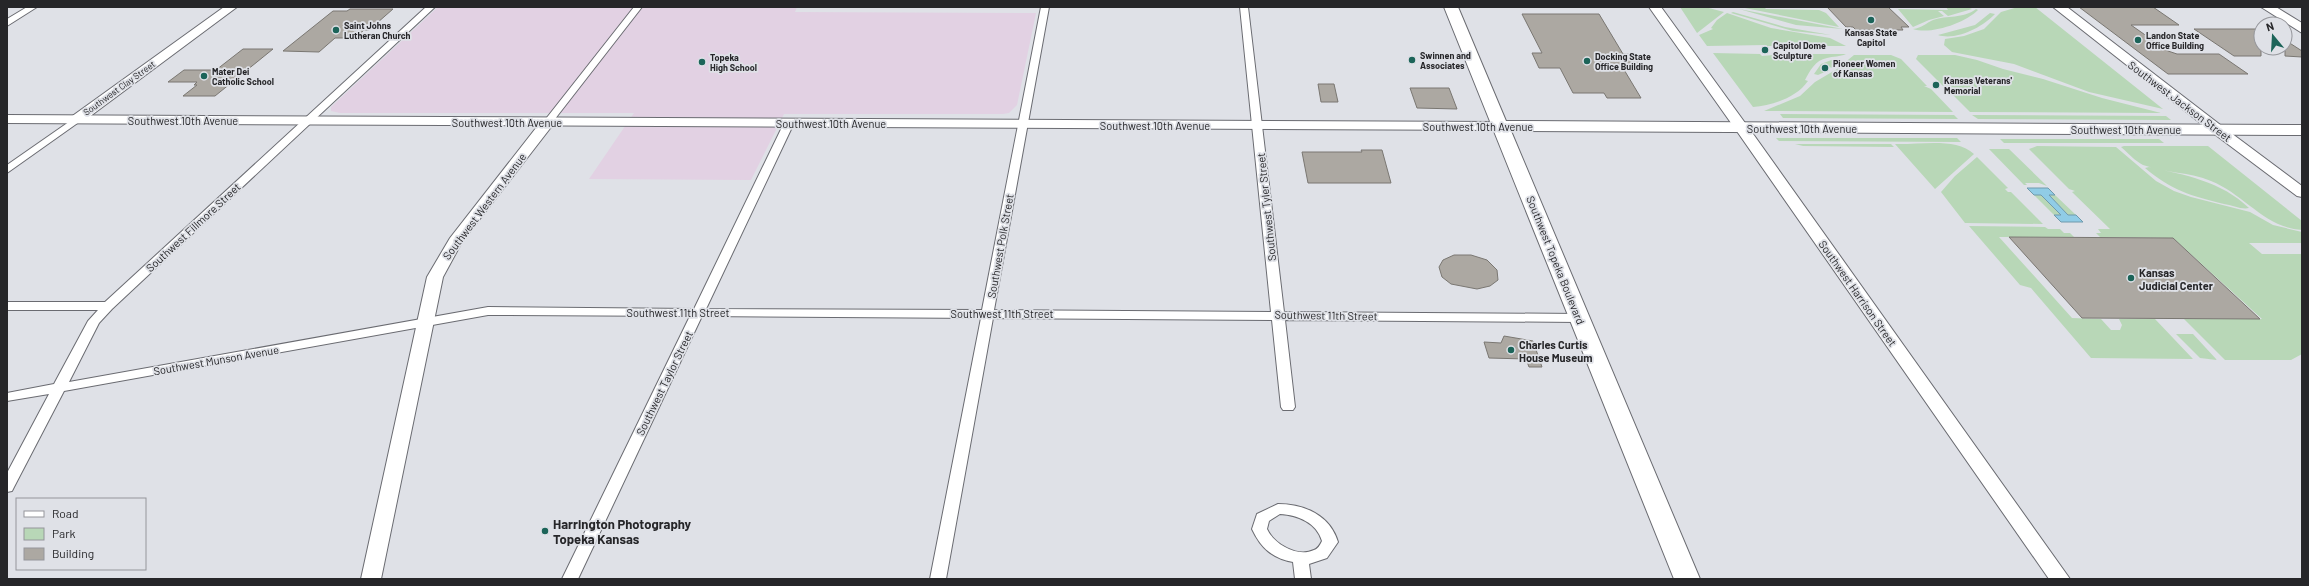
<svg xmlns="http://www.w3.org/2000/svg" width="2309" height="586" viewBox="0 0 2309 586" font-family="Barlow,sans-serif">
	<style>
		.education { fill: #e2d1e3 }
		.green { fill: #b8d7b7 }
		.water { fill: #90cce6; stroke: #709aad }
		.building { fill: #aca8a2; stroke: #7a7772 }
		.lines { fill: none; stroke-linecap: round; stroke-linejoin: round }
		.minor-casing { stroke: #6a6b71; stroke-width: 2 }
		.tertiary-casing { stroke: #6a6b71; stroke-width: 2 }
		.secondary-casing { stroke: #6a6b71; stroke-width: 2 }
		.primary-casing { stroke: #6a6b71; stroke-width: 2 }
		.minor { fill: #fff; fill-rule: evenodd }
		.tertiary { fill: #fff; fill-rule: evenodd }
		.secondary { fill: #fff; fill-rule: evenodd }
		.primary { fill: #fff; fill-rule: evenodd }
		.poi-dot { fill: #1c6459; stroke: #dfe1e7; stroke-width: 1.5 }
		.labels { text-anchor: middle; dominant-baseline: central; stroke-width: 3.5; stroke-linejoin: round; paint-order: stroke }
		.far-poi-label { font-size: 9px; font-weight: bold; fill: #262629; stroke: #dfe1e7; text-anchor: start }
		.far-street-label { font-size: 9px; fill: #262629; stroke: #dfe1e7 }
		.street-label { font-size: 11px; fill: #262629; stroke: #dfe1e7 }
		.poi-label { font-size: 11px; font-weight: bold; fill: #262629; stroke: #dfe1e7; text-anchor: start }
		.near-poi-label { font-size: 13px; font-weight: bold; fill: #262629; stroke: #dfe1e7; text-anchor: start }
	</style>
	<rect width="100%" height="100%" fill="#dfe1e7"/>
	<path class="education" d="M 438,7 L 797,7 L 795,12 L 1036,13 L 1017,105 L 1009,113 L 1003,114 L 784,114 L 751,180 L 589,179 L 634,113 L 340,113 L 331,111 L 331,107 Z"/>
	<path class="green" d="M 1680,7 L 1705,7 L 1724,12 L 1697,33 Z
		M 1764,7 L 1766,9 L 1819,10 L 1826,13 L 1839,27 L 1745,8 Z
		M 1946,7 L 1967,7 L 1972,9 L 1948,16 L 1942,11 L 1938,11 L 1944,16 L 1929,20 L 1913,27 L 1898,9 L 1948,10 Z
		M 2018,7 L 2035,7 L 2163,109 L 2089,92 L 2014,64 L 1952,52 L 1944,45 L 1945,39 L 1964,36 L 1984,29 L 2001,12 Z
		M 1739,9 L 1843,29 L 1796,25 Z
		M 1976,9 L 1978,10 C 1965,23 1931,35 1913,29 C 1922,28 1926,23 1933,20 C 1947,15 1963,19 1976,9 Z
		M 1733,12 L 1785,27 L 1831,35 L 1793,31 L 1731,13 Z
		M 1727,13 L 1771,28 L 1830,38 L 1846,46 L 1767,46 L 1766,45 L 1707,46 L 1699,35 L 1713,29 L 1711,28 L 1717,20 Z
		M 1990,13 L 1995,14 C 1983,27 1956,41 1938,35 L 1975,25 Z
		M 1713,53 L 1760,54 L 1762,56 L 1774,55 L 1773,54 L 1846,54 C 1840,57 1833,56 1827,58 C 1815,60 1810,71 1805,80 L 1808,81 C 1796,98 1773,105 1753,107 Z
		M 1854,55 L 1891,55 L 1901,59 L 1927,86 L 1924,86 L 1931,89 L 1953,112 L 1764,111 L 1800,96 L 1815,82 L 1837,69 Z
		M 1918,55 L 1955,55 L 1977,60 L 2003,69 L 2043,79 L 2102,98 L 2161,113 L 1970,112 L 1947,89 L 1950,89 L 1947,86 L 1943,86 L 1916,59 Z
		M 1834,59 L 1839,62 L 1833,68 L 1824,66 L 1823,68 L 1829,70 L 1818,75 L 1814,74 L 1821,64 Z
		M 1780,114 L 1954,115 L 1958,119 L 1783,118 Z
		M 1972,115 L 2166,116 L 2171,120 L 1978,119 Z
		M 1776,138 L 1957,138 L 1961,142 L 1779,141 Z
		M 2000,139 L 2159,139 L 2164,143 L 2004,143 Z
		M 1795,144 L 1891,144 L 1894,147 L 1803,146 Z
		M 1895,144 C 1919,145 1956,137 1974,154 L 1935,189 Z
		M 2037,146 L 2116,147 L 2156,181 L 2174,191 L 2191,197 L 2250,212 L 2273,225 L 2302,232 L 2302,243 L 2249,243 L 2262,254 L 2302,254 L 2302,354 L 2291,360 L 2225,360 L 2184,319 L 2262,319 L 2173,238 L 2100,237 L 2096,233 L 2101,233 L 2098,229 L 2110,229 L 2072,192 L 2075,191 L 2069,189 L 2029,149 Z
		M 2124,146 L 2208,146 L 2302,221 L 2302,230 C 2265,228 2244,194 2211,181 C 2190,172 2165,173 2143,165 C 2135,161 2128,153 2121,147 Z
		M 1989,149 L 2009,149 L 2047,186 L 2039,183 L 2025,183 L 2027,185 L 2024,185 Z
		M 1977,157 L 2008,188 L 2005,189 L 2008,192 L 2011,192 L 2043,224 L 1965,223 L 1941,192 L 1955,176 Z
		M 2149,167 C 2185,175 2221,181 2249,208 C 2242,210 2232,205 2224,204 C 2191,196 2171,190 2145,168 Z
		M 2034,195 L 2041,195 L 2061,215 L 2054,215 Z
		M 2048,195 L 2055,195 L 2076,215 L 2068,215 Z
		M 1969,226 L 2045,227 L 2048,229 L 2060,229 L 2064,233 L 2070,233 L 2074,237 L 1999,237 L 2072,318 L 2101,319 L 2111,330 L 2120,330 L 2122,325 L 2119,319 L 2155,319 L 2193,359 L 2091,358 L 2031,288 L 2020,285 Z
		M 2176,334 L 2193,334 L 2217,360 L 2200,358 Z"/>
	<path class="water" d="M 2027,188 L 2048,188 L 2055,195 L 2049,195 L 2068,215 L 2076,215 L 2083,222 L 2061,222 L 2054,215 L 2061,215 L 2041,195 L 2034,195 Z"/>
	<path class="building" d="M 1827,7 L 1888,7 L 1909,27 L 1901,27 L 1903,30 L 1856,30 L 1853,27 L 1846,27 Z
		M 2079,7 L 2153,7 L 2179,25 L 2131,25 L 2168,51 L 2177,54 L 2219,54 L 2248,74 L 2168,74 Z
		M 350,9 L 393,9 L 369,30 L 364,30 L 355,38 L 335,38 L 319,52 L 283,51 L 333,11 L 347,11 Z
		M 1522,14 L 1599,14 L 1623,54 L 1634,54 L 1643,68 L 1623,68 L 1641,98 L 1607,98 L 1604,93 L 1573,93 L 1560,68 L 1539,68 L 1532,53 L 1542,53 Z
		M 2194,29 L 2261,29 L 2261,56 L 2234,56 Z
		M 2285,40 L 2302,51 L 2302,57 L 2285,56 Z
		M 243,49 L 273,49 L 215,96 L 183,96 L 197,85 L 194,85 L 197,82 L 168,82 L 184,70 L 216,70 Z
		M 1318,84 L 1334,84 L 1338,102 L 1321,102 Z
		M 1410,88 L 1449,88 L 1457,109 L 1417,108 Z
		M 1361,150 L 1382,150 L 1391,183 L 1308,183 L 1302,152 L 1362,152 Z
		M 2009,237 L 2173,238 L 2260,319 L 2082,318 Z
		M 1454,255 L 1471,255 L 1487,260 L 1497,270 L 1498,280 L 1490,286 L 1477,289 L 1451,284 L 1442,277 L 1439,267 L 1443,260 Z
		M 1504,336 L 1533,341 L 1542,367 L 1529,367 L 1526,359 L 1489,358 L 1484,342 L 1501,343 Z"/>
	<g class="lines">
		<defs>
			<path id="minor" d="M 27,7 L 37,7 L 7,26 L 7,19 Z
				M 426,7 L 435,7 L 112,309 L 99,323 L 69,382 L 488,307 L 694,309 L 784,123 L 789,120 L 794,123 L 706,309 L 982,310 L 1041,7 L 1049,7 L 994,310 L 1271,312 L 1240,7 L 1248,7 L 1284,312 L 1580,314 L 1586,318 L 1580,322 L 1285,320 L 1295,407 L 1293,410 L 1283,410 L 1281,407 L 1272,320 L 993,318 L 946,579 L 930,579 L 981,318 L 702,316 L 578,579 L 562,579 L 690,316 L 488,315 L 64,391 L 14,487 L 12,491 L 7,492 L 7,473 L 49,394 L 7,401 L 7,393 L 54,384 L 88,321 L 98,310 L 7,310 L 7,302 L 105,302 Z
				M 634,7 L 642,7 L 551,124 L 545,124 L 545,120 Z
				M 76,117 L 81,120 L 79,122 L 7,173 L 7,165 Z
				M 1278,504 C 1304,504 1330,515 1338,542 L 1327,558 L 1309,564 L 1311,579 L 1295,579 L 1293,562 C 1272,558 1261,548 1252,529 L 1257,514 ZM 1280,514 C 1298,515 1317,523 1322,541 C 1320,545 1318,549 1314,550 C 1297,558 1274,544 1267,529 L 1269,521 Z"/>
			<path id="tertiary" d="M 224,7 L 237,7 L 81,123 L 71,123 L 69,120 L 71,117 Z
				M 548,118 L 555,122 L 462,242 L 443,277 L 381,579 L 361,579 L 427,277 L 450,238 L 543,119 Z
				M 1741,123 L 1746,124 L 2070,579 L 2049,579 L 1734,127 Z
				M 2218,126 L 2223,127 L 2302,186 L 2302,197 L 2297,196 L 2213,133 L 2211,130 L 2213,127 Z"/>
			<path id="secondary" d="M 1649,7 L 1661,7 L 1748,127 L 1746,130 L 1736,130 Z
				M 2053,7 L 2067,7 L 2223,127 L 2225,130 L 2223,133 L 2213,133 Z
				M 2261,7 L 2276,7 L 2302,23 L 2302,33 Z
				M 7,115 L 1501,122 L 1508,126 L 1501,130 L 7,123 Z"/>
			<path id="primary" d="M 1444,7 L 1458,7 L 1506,121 L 2302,125 L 2302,135 L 1511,131 L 1700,579 L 1674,579 Z"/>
		</defs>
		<use href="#minor" class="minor-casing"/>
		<use href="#tertiary" class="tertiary-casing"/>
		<use href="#secondary" class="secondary-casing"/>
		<use href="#primary" class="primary-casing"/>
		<use href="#minor" class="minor"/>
		<use href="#tertiary" class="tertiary"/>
		<use href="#secondary" class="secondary"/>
		<use href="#primary" class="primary"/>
	</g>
	<g class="poi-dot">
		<circle cx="1871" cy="20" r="4"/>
		<circle cx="336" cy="30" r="4"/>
		<circle cx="2138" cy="40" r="4"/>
		<circle cx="1765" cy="50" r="4"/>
		<circle cx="1412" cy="60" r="4"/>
		<circle cx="1587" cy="61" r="4"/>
		<circle cx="702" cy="62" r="4"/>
		<circle cx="1825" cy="68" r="4"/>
		<circle cx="204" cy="76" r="4"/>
		<circle cx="1936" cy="85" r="4"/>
		<circle cx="2131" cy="278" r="4"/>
		<circle cx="1511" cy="350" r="4"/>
		<circle cx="545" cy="531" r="4"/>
	</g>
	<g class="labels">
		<g class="far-poi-label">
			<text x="344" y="25">Saint Johns<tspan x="344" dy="10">Lutheran Church</tspan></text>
			<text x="1871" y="32" text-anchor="middle">Kansas State<tspan x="1871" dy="10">Capitol</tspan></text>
			<text x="2146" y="35">Landon State<tspan x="2146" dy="10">Office Building</tspan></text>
			<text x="1773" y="45">Capitol Dome<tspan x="1773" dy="10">Sculpture</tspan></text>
			<text x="1420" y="55">Swinnen and<tspan x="1420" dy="10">Associates</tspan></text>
			<text x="1595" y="56">Docking State<tspan x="1595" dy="10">Office Building</tspan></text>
			<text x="710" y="57">Topeka<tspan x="710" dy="10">High School</tspan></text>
			<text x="1833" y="63">Pioneer Women<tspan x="1833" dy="10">of Kansas</tspan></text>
			<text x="212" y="71">Mater Dei<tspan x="212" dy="10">Catholic School</tspan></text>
			<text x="1944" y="80">Kansas Veterans'<tspan x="1944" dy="10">Memorial</tspan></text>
		</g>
		<g class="far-street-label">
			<text transform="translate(119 88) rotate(-36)">Southwest Clay Street</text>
		</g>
		<g class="street-label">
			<text transform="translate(2180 101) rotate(37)">Southwest Jackson Street</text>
			<text x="183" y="120">Southwest 10th Avenue</text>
			<text x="507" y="122">Southwest 10th Avenue</text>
			<text x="831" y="123">Southwest 10th Avenue</text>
			<text x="1155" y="125">Southwest 10th Avenue</text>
			<text x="1478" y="126">Southwest 10th Avenue</text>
			<text x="1802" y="128">Southwest 10th Avenue</text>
			<text x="2126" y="129">Southwest 10th Avenue</text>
			<text transform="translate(484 206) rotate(-53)">Southwest Western Avenue</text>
			<text transform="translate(1266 207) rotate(-96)">Southwest Tyler Street</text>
			<text transform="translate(193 227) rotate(-43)">Southwest Fillmore Street</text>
			<text transform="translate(1000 246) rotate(-80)">Southwest Polk Street</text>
			<text transform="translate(1556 260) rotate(68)">Southwest Topeka Boulevard</text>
			<text transform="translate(1858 293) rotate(55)">Southwest Harrison Street</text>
			<text x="678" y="312">Southwest 11th Street</text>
			<text x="1002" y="313">Southwest 11th Street</text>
			<text transform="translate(1326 315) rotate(1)">Southwest 11th Street</text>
			<text transform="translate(216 360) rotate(-10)">Southwest Munson Avenue</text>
			<text transform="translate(664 383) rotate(-64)">Southwest Taylor Street</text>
		</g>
		<g class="poi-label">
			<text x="2139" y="272">Kansas<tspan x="2139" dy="13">Judicial Center</tspan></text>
			<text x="1519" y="344">Charles Curtis<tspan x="1519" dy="13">House Museum</tspan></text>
		</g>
		<g class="near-poi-label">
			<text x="553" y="524">Harrington Photography<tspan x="553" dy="15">Topeka Kansas</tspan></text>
		</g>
	</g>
	<rect width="2309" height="586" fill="none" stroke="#262629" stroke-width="16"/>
	<rect x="16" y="498" width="130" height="72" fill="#dfe1e7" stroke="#95969b"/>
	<rect x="24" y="511" width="20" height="6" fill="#ffffff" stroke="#95969b"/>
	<text x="52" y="518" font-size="12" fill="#262629">Road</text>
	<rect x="24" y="528" width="20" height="12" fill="#b8d7b7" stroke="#95969b"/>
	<text x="52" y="538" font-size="12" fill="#262629">Park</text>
	<rect x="24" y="548" width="20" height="12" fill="#aca8a2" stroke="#95969b"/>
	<text x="52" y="558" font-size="12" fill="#262629">Building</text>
	<g transform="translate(2273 36) rotate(342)"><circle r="19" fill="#dfe1e7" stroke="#95969b"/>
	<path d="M0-3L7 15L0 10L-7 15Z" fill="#1c6459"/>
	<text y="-6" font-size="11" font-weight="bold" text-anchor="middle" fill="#262629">N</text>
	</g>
</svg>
